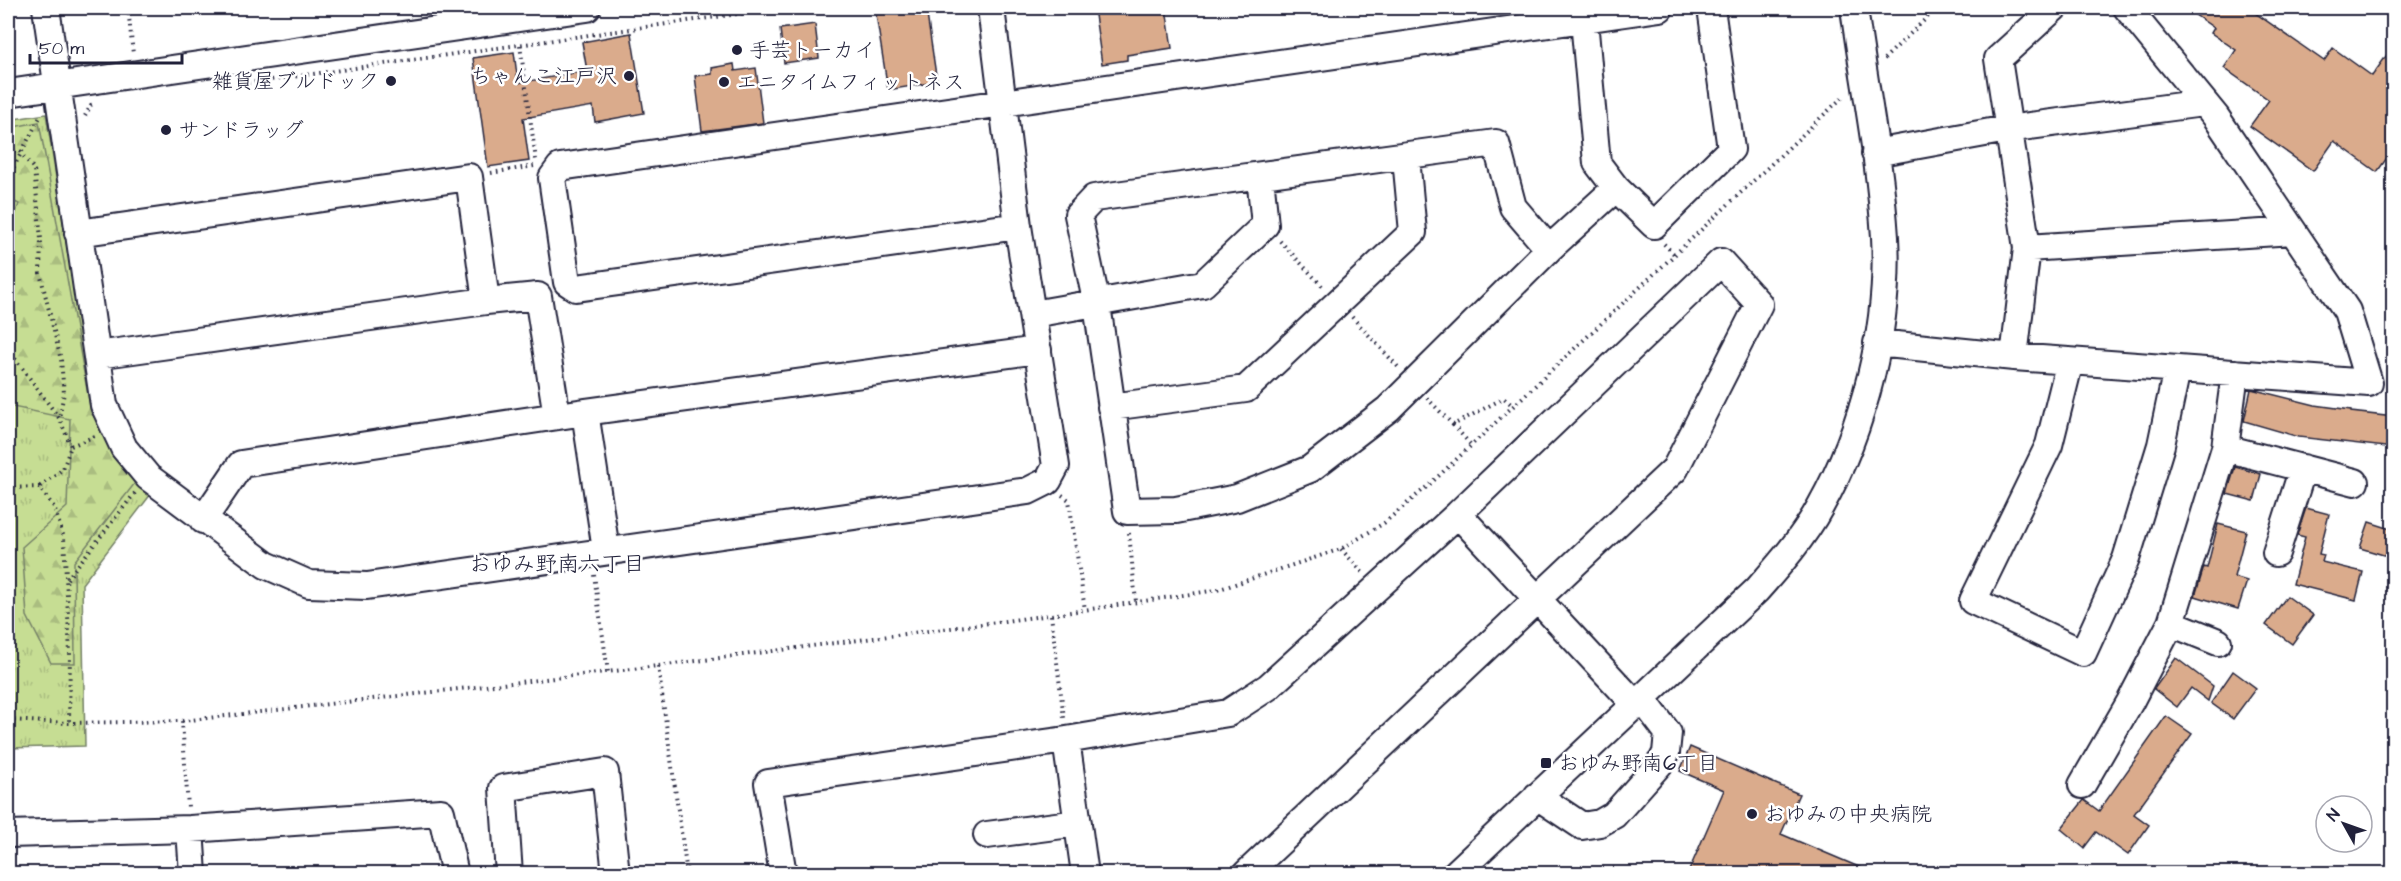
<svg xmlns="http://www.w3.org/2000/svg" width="2401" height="881" viewBox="0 0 2401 881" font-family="'Architects Daughter','Klee One',sans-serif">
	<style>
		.grass { fill: url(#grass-tufts); stroke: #748067; stroke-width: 1.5 }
		.forest { fill: url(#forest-firs); stroke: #748067; stroke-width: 1.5 }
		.building { fill: #daab8c; stroke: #22223b; stroke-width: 1.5 }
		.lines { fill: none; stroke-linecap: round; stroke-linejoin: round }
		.minor-casing { stroke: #22223b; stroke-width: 30 }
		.path { stroke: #22223b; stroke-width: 4; stroke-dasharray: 1.5 4.5; stroke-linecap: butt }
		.minor { stroke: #fff; stroke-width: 26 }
		.poi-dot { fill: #22223b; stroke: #fff; stroke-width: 2 }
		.labels { text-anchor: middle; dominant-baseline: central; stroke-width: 5; stroke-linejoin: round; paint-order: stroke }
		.poi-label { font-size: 21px; fill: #22223b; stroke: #fff; text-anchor: start }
		.neighbourhood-label { font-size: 22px; fill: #22223b; stroke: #fff }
	</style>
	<defs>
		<pattern id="grass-tufts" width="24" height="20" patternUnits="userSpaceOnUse" patternTransform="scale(1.5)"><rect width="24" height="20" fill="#c6dd93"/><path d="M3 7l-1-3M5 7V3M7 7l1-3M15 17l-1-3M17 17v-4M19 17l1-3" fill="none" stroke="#aabd80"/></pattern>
		<pattern id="forest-firs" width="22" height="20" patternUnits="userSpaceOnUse" patternTransform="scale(1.5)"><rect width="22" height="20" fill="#c6dd93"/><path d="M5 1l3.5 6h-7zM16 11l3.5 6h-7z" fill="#aabd80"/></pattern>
	</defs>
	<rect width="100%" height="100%" fill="#fff"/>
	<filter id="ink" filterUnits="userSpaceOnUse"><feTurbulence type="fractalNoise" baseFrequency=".0167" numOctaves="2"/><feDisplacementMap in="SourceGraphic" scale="12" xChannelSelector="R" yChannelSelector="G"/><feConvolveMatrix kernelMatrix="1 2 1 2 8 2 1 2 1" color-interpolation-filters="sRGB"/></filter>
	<g filter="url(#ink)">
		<path class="grass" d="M 46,114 L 90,393 L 119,465 L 151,494 L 82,584 L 85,746 L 8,748 L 8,120 Z"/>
		<path class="forest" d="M 39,122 L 91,412 L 135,483 L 74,562 L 75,663 L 51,663 L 27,616 L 22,547 L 67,507 L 70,419 L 8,406 L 8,235 L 19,204 L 8,199 L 8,128 Z"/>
		<path class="building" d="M 875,8 L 926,8 L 937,82 L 888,90 Z
			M 1094,8 L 1166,8 L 1172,48 L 1127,55 L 1127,60 L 1102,64 Z
			M 2185,8 L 2248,8 L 2324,61 L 2333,48 L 2372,76 L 2394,45 L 2394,148 L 2377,172 L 2334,141 L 2313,171 L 2250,126 L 2269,100 L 2224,68 L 2236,50 L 2211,33 L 2214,28 Z
			M 815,24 L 819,58 L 784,63 L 780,29 Z
			M 631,33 L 644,113 L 595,122 L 593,106 L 523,118 L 529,161 L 488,167 L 473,58 L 514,52 L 518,83 L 587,71 L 582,42 Z
			M 734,64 L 735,71 L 756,68 L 763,123 L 702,131 L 695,76 L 712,74 L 712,68 Z
			M 2251,389 L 2315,405 L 2351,410 L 2351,412 L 2394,417 L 2394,448 L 2299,437 L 2244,421 Z
			M 2235,467 L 2261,474 L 2254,501 L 2227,494 Z
			M 2306,508 L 2329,514 L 2319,554 L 2324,555 L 2322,562 L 2363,572 L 2356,600 L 2293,584 L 2305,537 L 2297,535 Z
			M 2369,522 L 2394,530 L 2387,556 L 2360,548 Z
			M 2218,524 L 2246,531 L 2234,577 L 2247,581 L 2238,609 L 2195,596 L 2204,567 L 2207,568 Z
			M 2287,596 L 2313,615 L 2292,644 L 2266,625 Z
			M 2176,658 L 2213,686 L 2208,701 L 2191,688 L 2177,707 L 2154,689 Z
			M 2233,671 L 2256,688 L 2233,719 L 2211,703 Z
			M 2166,716 L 2192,734 L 2134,814 L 2149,825 L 2128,855 L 2096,832 L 2084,848 L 2061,829 L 2084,800 L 2099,811 Z
			M 1690,747 L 1799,794 L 1781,834 L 1873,873 L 1688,873 L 1724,790 L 1680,771 Z"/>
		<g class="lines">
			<defs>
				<path id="minor" d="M 46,8 L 104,405 L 124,448 L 148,477 L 266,565 L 309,584 L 367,586 L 1028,491 L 1048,481 L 1056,466 L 1018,226 L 991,8
					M 8,93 L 587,8
					M 1875,153 L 2007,129 L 2203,103
					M 1616,188 L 1654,225 L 1731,149 L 1711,8
					M 1018,226 L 576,288 L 567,282 L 552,178 L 560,167 L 1660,8
					M 78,233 L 469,177 L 486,301
					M 2027,248 L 2293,231
					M 1549,249 L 1513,207 L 1496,143 L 1094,198 L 1078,215 L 1097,305 L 1127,511 L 1176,510 L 1237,498 L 1310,469 L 1388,409 L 1549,249 L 1616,188 L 1597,163 L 1584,20
					M 1033,314 L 1203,284 L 1265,225 L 1260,176
					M 1877,343 L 2014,357 L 2369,383 L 2347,311 L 2216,117 L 2127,8
					M 97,355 L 486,301 L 538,296 L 557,416
					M 2014,357 L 2027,248 L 1998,59 L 2054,8
					M 2070,361 L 2049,445 L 1973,601 L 2083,653 L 2126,559 L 2161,445 L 2177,369
					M 1111,407 L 1246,389 L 1413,232 L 1406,158
					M 585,412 L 606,550
					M 2225,448 L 2355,482
					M 1458,514 L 1637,706
					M 203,520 L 241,464 L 585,412 L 1038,350
					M 2276,553 L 2303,468
					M 2171,623 L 2218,642
					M 1066,740 L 1085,874
					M 2082,785 L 2130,702 L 2171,623 L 2225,448 L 2235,373
					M 1537,796 L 1582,826 L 1600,823 L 1614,815 L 1662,761 L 1666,753 L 1668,733 L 1643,700
					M 190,829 L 193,874
					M 8,834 L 190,829 L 441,812 L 455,874
					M 987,835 L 1078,823
					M 509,874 L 503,788 L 605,772 L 616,874
					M 783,874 L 768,783 L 1066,740 L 1228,713 L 1268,687 L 1458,514 L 1721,262 L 1759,304 L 1675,469 L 1246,874
					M 1455,874 L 1757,590 C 1780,564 1803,538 1820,507 C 1864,429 1890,326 1885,237 C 1880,160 1864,83 1854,8"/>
			</defs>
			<use href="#minor" class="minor-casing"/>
			<path class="path" d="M 128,8 L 133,54
				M 520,45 L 536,160
				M 1884,59 L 1937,8
				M 242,84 L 780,8
				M 85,116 L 91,105 L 94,104
				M 8,150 L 20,152 L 34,169 L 41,239 L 40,273 L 61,360 L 64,393 L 59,418
				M 491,173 L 534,166
				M 8,178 L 40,117
				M 1280,241 L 1324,288
				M 1664,244 L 1674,254
				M 1352,317 L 1400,369
				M 8,349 L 59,418 L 71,446 L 63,469 L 39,487
				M 1427,398 L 1453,425 L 1504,398 L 1513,406
				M 1453,425 L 1471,445
				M 71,446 L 95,436
				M 8,488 L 39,487 L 54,507 L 64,538 L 70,653 L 69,723
				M 1062,495 L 1069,500 L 1085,610
				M 1129,533 L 1136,602
				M 1341,549 L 1363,573
				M 594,575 L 608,672
				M 67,579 L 135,493
				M 1051,615 L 1064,718
				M 658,666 L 687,874
				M 8,720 L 69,723 L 182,721 L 658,666 L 1051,615 L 1217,590 L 1341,549 L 1384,523 L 1429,485 L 1845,95
				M 182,721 L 188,807"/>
			<use href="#minor" class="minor"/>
		</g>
	</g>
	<g class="poi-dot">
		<circle cx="737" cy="50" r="6"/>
		<circle cx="629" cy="76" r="6"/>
		<circle cx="391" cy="81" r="6"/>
		<circle cx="724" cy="82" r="6"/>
		<circle cx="166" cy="130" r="6"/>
		<rect x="1540" y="757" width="12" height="12" rx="3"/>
		<circle cx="1752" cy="814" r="6"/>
	</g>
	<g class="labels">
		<g class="poi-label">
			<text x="749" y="50">手芸トーカイ</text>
			<text x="617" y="76" text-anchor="end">ちゃんこ江戸沢</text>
			<text x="379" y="81" text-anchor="end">雑貨屋ブルドック</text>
			<text x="736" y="82">エニタイムフィットネス</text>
			<text x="178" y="130">サンドラッグ</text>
			<text x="1558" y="763">おゆみ野南6丁目</text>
			<text x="1764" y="814">おゆみの中央病院</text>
		</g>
		<g class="neighbourhood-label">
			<text x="557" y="564">おゆみ野南六丁目</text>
		</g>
	</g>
	<rect width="2401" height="881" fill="none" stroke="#fff" stroke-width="30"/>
	<rect x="15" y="15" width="2371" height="851" fill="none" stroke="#22223b" stroke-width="2" filter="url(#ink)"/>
	<g transform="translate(2344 824) rotate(310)"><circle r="28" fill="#ffffff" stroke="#a7a7b1" stroke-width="1.5"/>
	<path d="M0-4.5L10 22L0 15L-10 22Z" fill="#22223b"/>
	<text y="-9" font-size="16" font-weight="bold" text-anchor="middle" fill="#22223b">N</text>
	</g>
	<path d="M30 54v9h152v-9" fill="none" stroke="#22223b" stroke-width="3"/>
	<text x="39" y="54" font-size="18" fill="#22223b" stroke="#ffffff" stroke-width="4.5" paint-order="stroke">50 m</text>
</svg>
